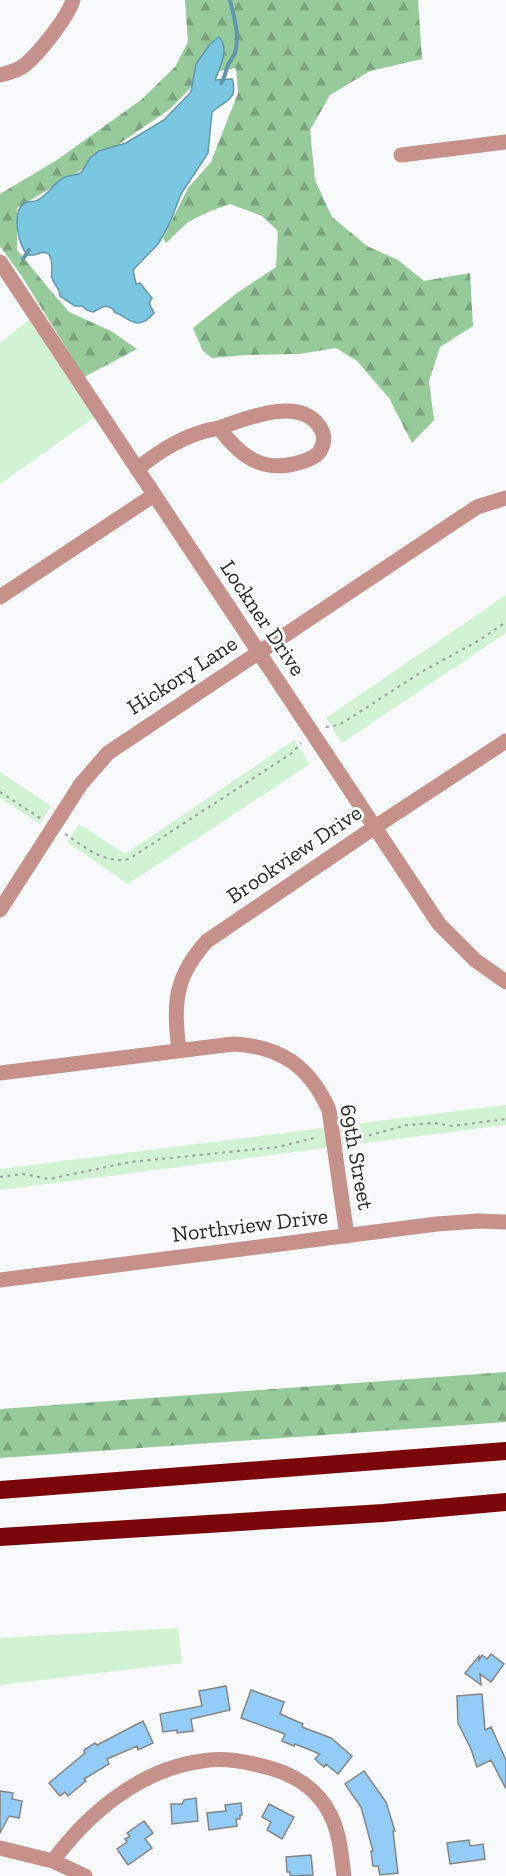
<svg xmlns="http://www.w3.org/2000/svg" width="506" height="1876" viewBox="0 0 506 1876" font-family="'Zilla Slab',serif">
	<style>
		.forest { fill: url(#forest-firs) }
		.green { fill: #d1f3d3 }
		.water { fill: #7ac7e2; stroke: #6298ab; stroke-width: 1.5 }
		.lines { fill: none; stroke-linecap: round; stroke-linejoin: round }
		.stream { stroke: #6298ab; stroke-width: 4 }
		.building { fill: #93ccf7; stroke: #848586; stroke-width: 1.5 }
		.path { stroke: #9d9e9f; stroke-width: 2; stroke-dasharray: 3 4.5; stroke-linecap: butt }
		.minor { stroke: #c6918a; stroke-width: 15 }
		.highway { stroke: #7a060a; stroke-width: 18 }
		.labels { text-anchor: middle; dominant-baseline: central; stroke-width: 6; stroke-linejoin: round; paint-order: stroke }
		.street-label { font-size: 22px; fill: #2a2a2b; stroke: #fff }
	</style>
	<defs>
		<pattern id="forest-firs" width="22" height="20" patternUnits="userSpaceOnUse" patternTransform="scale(1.5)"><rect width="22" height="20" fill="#97ca9a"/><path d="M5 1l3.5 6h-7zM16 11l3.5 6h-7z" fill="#7ba47e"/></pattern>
	</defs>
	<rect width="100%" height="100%" fill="#f7f9fa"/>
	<path class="forest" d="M 185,0 L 418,0 L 422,59 L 370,71 L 330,95 L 310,130 L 315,180 L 332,217 L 367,246 L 398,260 L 424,281 L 470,273 L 473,326 L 440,347 L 429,381 L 434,420 L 412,443 L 389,398 L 357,361 L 336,348 L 299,354 L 246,355 L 212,358 L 203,351 L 193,328 L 237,293 L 276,267 L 278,231 L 262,216 L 230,204 L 210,211 L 188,222 L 166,243 L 163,238 L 188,188 L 211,162 L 238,93 L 236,68 L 204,74 L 170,109 L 78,172 L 17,208 L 17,250 L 50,290 L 69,312 L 111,331 L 137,349 L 84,377 L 23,278 L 0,246 L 0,194 L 57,160 L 141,100 L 175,67 L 188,42 Z
		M 506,1372 L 506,1422 L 0,1458 L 0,1409 Z"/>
	<path class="green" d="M 35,315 L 100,413 L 0,484 L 0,343 Z
		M 506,595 L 506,633 L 342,743 L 326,718 Z
		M 294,740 L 310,764 L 128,884 L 67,842 L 79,824 L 125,854 Z
		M 0,772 L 51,806 L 40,824 L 0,798 Z
		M 506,1105 L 506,1125 L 0,1190 L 0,1169 Z
		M 178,1628 L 182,1663 L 0,1685 L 0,1638 Z"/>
	<path class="water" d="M 219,37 C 230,48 220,67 215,80 L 232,79 C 239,100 224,101 212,112 L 208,153 L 181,194 L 169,225 L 158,244 L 133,270 L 136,284 L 140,283 L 152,298 L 149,303 L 154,313 C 136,333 131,318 114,312 L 114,310 C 105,302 101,309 93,312 L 87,310 L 82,306 L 75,306 L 60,296 C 60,288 54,285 52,278 C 50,269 55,264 49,254 L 43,252 L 34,255 L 28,255 C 18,247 11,210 25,203 C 28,200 34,203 38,200 C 48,195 53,184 63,178 C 68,175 75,176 81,173 L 90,158 L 99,151 L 126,143 L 164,120 L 191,92 L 196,64 L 210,44 Z"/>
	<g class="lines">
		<path class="stream" d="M 221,83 C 225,78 225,72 228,65 C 230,61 233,57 235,53 C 240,35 234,17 230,0
			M 23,259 L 29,250"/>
	</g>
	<path class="building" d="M 491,1654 L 504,1664 L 491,1682 L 480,1674 L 481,1685 L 465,1673 L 479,1656 L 479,1660 L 482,1655 L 487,1659 Z
		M 226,1686 L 230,1710 L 191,1719 L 193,1731 L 177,1733 L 177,1730 L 163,1732 L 160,1714 L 202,1706 L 199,1691 Z
		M 251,1690 L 284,1702 L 280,1714 L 303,1724 L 302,1727 L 331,1738 L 352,1756 L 338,1774 L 326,1764 L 324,1767 L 315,1759 L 320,1754 L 295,1744 L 294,1746 L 282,1741 L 285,1734 L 241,1718 Z
		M 482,1694 L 485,1730 L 491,1727 L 506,1760 L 506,1789 L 491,1760 L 477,1767 L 471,1749 L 458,1723 L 457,1696 Z
		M 143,1721 L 153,1743 L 138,1750 L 137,1746 L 107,1759 L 109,1764 L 84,1779 L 86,1781 L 68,1796 L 65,1792 L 60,1796 L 49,1783 L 85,1753 L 84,1750 L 95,1743 L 97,1745 Z
		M 364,1771 L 386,1802 L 395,1831 L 393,1831 L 398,1873 L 380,1875 L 378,1866 L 373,1866 L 371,1851 L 373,1851 L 361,1807 L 345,1784 Z
		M 0,1791 L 13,1793 L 12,1799 L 22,1801 L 19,1818 L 9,1816 L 0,1833 Z
		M 196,1798 L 198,1821 L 172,1824 L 171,1804 L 182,1804 L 184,1800 Z
		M 241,1803 L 242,1815 L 240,1815 L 240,1819 L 236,1819 L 237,1826 L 209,1830 L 207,1813 L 226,1811 L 225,1805 Z
		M 269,1804 L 294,1817 L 282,1839 L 267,1830 L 271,1822 L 262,1817 Z
		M 144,1821 L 153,1833 L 145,1839 L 152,1848 L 128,1865 L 117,1849 L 127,1842 L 125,1839 L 130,1836 L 127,1833 Z
		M 469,1840 L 470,1846 L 483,1844 L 485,1859 L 450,1864 L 447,1843 Z
		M 311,1855 L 313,1875 L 290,1876 L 290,1872 L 287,1872 L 286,1857 Z"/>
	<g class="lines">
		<path class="path" d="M 326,727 L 337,725 L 344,722 L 423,671 L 478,641 L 506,622
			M 0,792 L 43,820
			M 65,834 C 85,847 104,864 129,859 L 292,753 L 301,743
			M 347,1133 L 363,1137 L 407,1125 L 435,1123 L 452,1126 L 506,1119
			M 0,1177 L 23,1174 L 49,1179 L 130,1162 L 278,1147 L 318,1137"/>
		<path class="minor" d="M 0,75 C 9,73 19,70 26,64 C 40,52 68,17 73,0
			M 401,155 L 506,142
			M 0,262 L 439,924 L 475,960 L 506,982
			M 137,469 C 162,449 188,433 219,428 C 241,457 263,474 301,462 C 308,460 316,457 320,451 C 324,444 325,436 321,429 C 302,395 247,418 219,428
			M 0,597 L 154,495
			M 0,910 L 81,784 L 108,753 L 477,507 L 506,498
			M 179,1050 C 173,1005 174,977 207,941 L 375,827 L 506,741
			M 0,1073 L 233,1044 C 281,1046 310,1067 329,1110 L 347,1236
			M 0,1280 L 437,1224 L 478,1221 L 506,1222
			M 0,1848 L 53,1861 L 85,1876
			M 53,1861 C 88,1813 141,1769 202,1761 C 225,1757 248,1762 270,1768 C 295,1775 318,1790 330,1814 C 340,1833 341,1855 344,1876"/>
		<path class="highway" d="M 0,1490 L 506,1451
			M 0,1537 L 383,1513 L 506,1502"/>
	</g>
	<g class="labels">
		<g class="street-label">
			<text transform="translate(263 618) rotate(56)">Lockner Drive</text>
			<text transform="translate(182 675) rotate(-33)">Hickory Lane</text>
			<text transform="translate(294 854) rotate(-34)">Brookview Drive</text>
			<text transform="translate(357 1157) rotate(80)">69th Street</text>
			<text transform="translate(250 1225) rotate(-7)">Northview Drive</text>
		</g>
	</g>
</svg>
